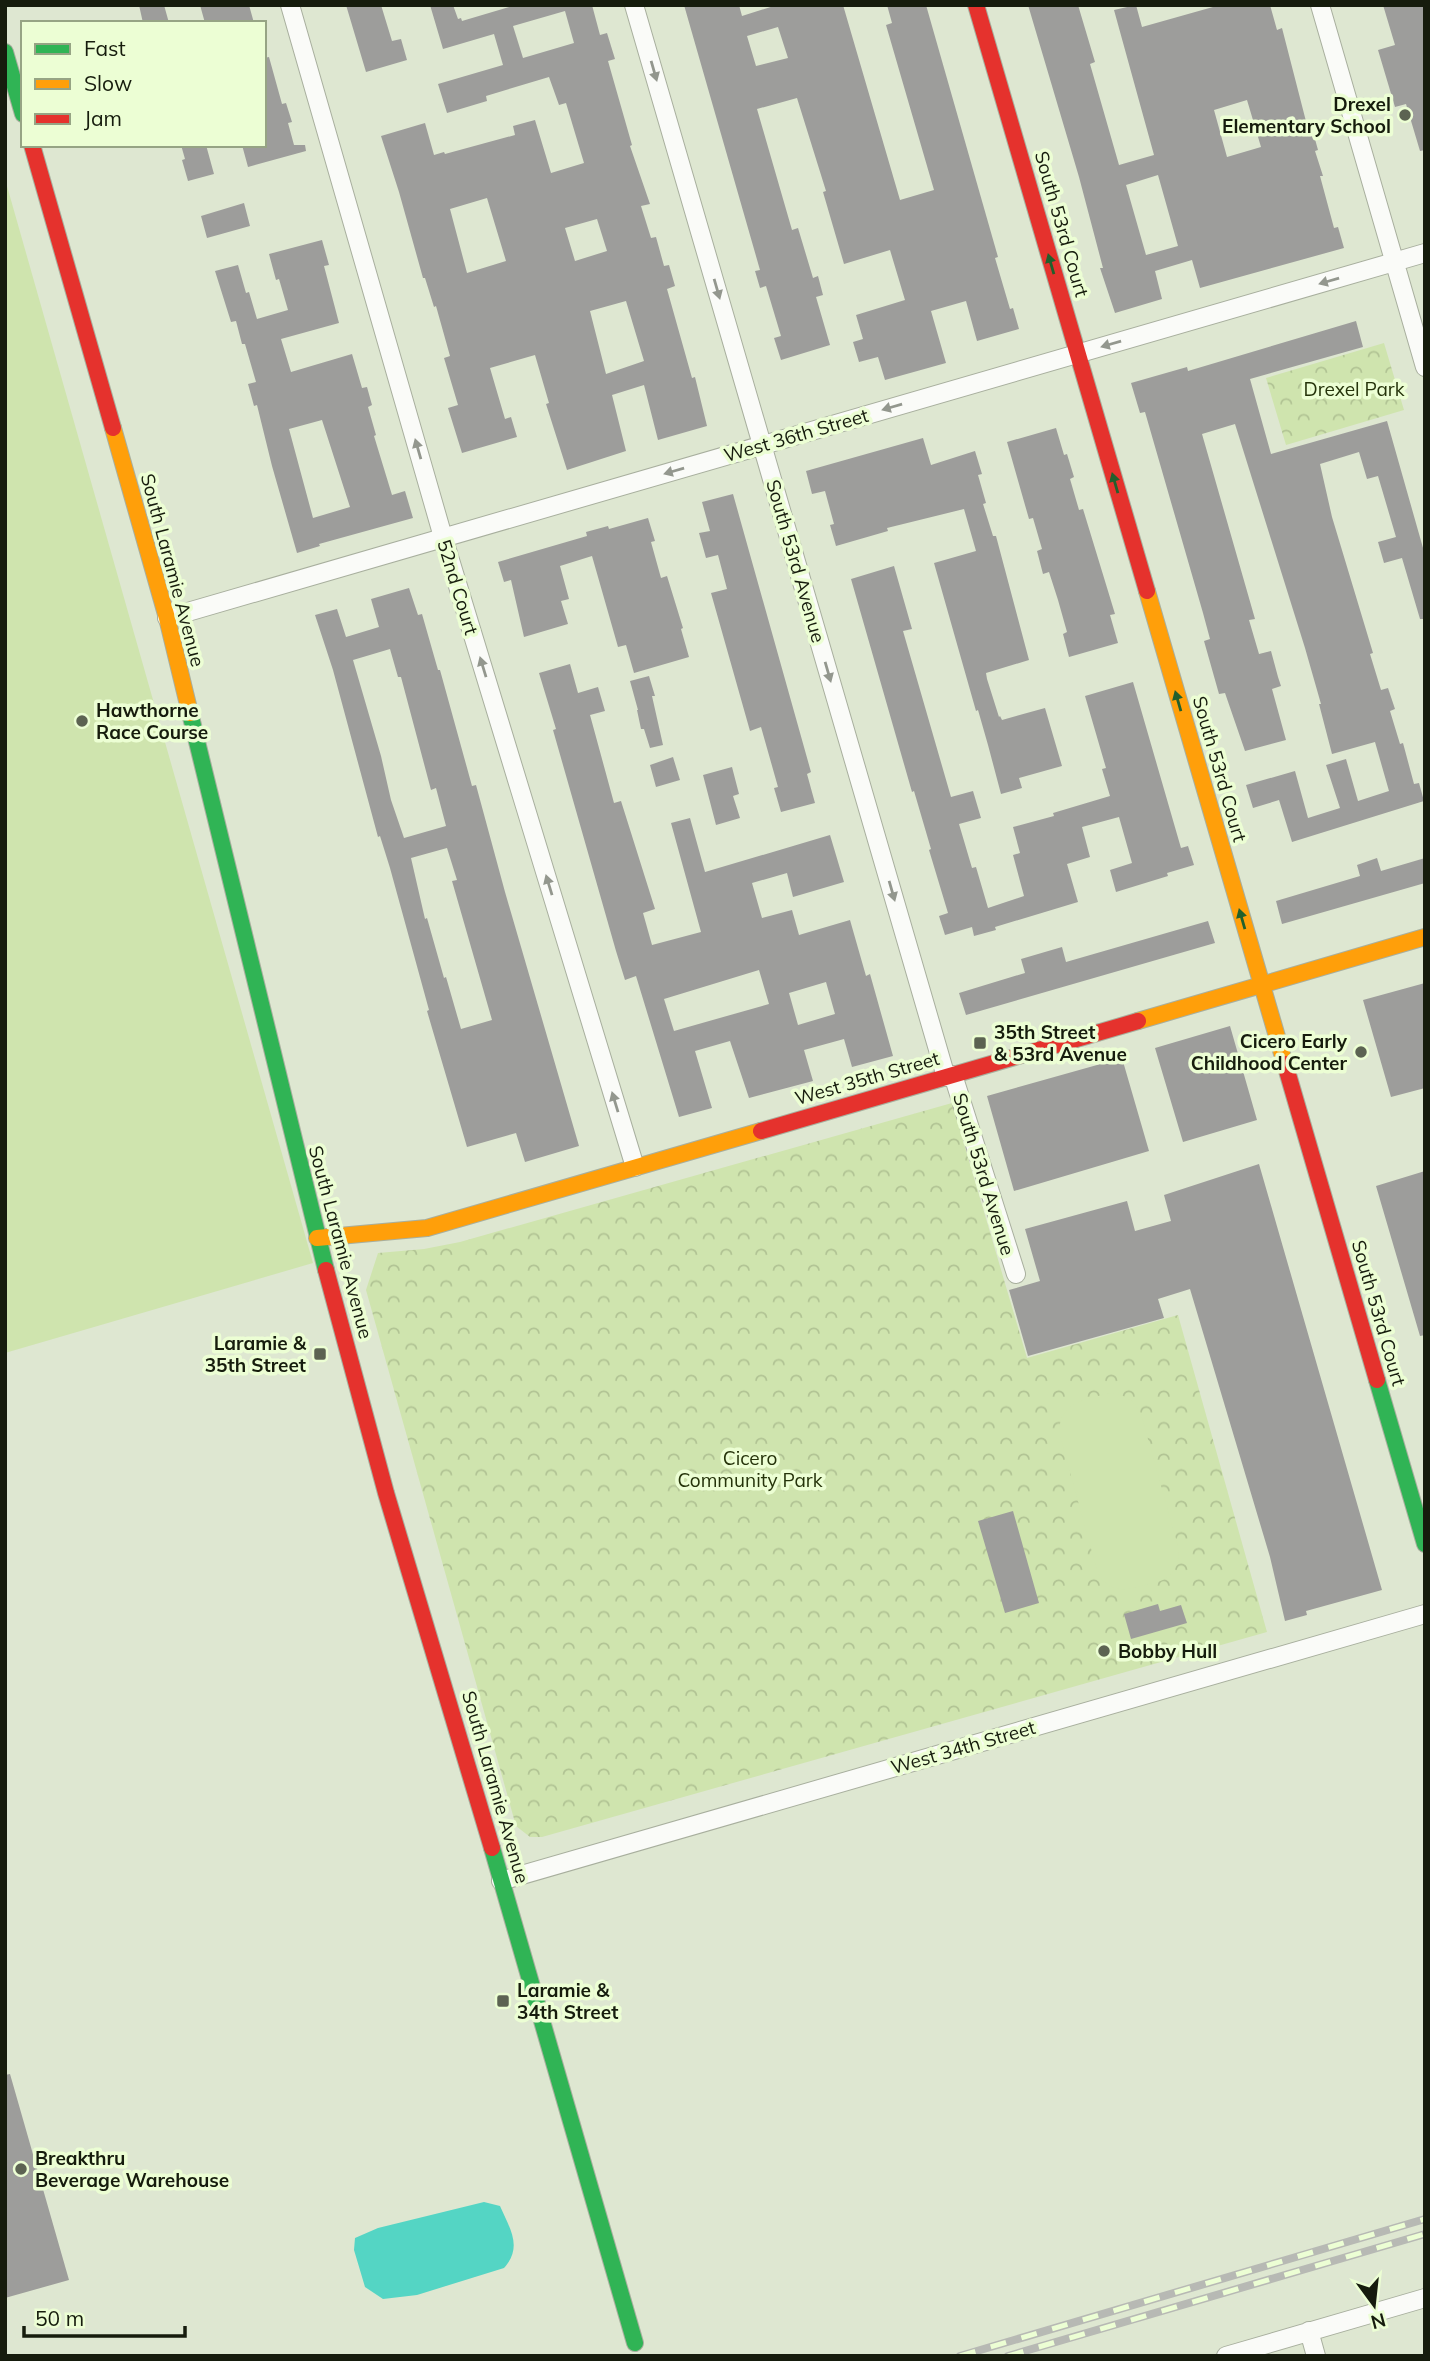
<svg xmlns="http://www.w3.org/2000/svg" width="1430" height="2361" viewBox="0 0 1430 2361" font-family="Mulish,sans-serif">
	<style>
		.park { fill: url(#park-crowns) }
		.garden { fill: #cfe4ae }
		.water { fill: #54d5c4 }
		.building { fill: #9d9d9b; fill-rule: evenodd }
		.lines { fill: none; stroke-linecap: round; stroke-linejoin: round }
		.street-casing { stroke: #a8af9e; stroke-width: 20 }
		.fast-casing { stroke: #a8af9e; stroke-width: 18 }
		.slow-casing { stroke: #a8af9e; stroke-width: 18 }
		.jam-casing { stroke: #a8af9e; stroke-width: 18 }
		.street { stroke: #fafbf8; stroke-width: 18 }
		.fast { stroke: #30b455; stroke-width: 16 }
		.slow { stroke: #ff9f0a; stroke-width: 16 }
		.jam { stroke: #e5322d; stroke-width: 16 }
		.rail-casing { stroke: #b7b9b4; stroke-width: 8 }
		.rail { stroke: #ecfed4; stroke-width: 5; stroke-dasharray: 16; stroke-linecap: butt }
		.oneway { fill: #93978e }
		.oneway2 { fill: #22602d }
		.poi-dot { fill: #5c6352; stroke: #ecfed4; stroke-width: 2.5 }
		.labels { text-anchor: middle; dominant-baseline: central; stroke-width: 7; stroke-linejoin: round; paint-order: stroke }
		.poi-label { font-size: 19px; font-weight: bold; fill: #161c0d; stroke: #ecfed4; text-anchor: start }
		.street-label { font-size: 19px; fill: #161c0d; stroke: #ecfed4 }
		.park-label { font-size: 19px; fill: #25330a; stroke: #ecfed4 }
	</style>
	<defs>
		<pattern id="park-crowns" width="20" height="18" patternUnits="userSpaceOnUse" patternTransform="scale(1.75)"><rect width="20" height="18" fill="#cfe4ae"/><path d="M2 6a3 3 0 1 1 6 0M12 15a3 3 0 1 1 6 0" fill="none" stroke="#b1c394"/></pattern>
	</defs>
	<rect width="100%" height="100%" fill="#dee7d1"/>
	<path class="park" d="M 1384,343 L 1404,410 L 1286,445 L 1266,378 Z
		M 952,1103 L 1027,1358 L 1178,1315 L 1267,1632 L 542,1837 L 530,1837 L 516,1826 L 366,1290 L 378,1253 L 424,1249 L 460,1242 Z"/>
	<path class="garden" d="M 5,179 L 313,1263 L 5,1353 Z
		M 1109,1393 C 1125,1394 1134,1400 1141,1414 L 1179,1550 C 1179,1560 1177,1568 1169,1576 C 1164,1581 1156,1582 1148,1584 C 1129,1590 1110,1595 1098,1574 L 1059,1432 C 1060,1402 1085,1400 1109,1393 Z"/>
	<path class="water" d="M 484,2202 L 500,2206 C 510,2229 523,2247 504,2268 L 417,2295 L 383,2299 L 365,2287 L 354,2250 L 355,2238 L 378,2228 Z"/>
	<path class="building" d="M 139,5 L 164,5 L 169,23 L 143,23 Z
		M 200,5 L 249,5 L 254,23 L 205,23 Z
		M 346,5 L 381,5 L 392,41 L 401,39 L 407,60 L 366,72 Z
		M 430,5 L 453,5 L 458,19 L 461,18 L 462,21 L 516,5 L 592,5 L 600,35 L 607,33 L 615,59 L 608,61 L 632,145 L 630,146 L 650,204 L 641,206 L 651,238 L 656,237 L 664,266 L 669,265 L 675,286 L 667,289 L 692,378 L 695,377 L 707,426 L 658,440 L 644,385 L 612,395 L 626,451 L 567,470 L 546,404 L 549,403 L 535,355 L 490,368 L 505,419 L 511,417 L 517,437 L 462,453 L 448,408 L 458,405 L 444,358 L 450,356 L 436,306 L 434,307 L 425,278 L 423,278 L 399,192 L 381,136 L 425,123 L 434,155 L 444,152 L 445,154 L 515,135 L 513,126 L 535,120 L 551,173 L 584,163 L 566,103 L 559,105 L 549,77 L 486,96 L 487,101 L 447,113 L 438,84 L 503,65 L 494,34 L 443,49 ZM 565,11 L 574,43 L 523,58 L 513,26 ZM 487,198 L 506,261 L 467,273 L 450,209 ZM 597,219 L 607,251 L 575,261 L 565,228 ZM 626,301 L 644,361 L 606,374 L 590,311 Z
		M 684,5 L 739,5 L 742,16 L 777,5 L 843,5 L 900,200 L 934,190 L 886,25 L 892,23 L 887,5 L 926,5 L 998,257 L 995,258 L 1010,309 L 1013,308 L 1019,329 L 977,341 L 966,301 L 931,311 L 946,363 L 885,380 L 878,357 L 859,362 L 853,342 L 863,339 L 856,315 L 905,300 L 890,250 L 844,264 L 823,192 L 826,191 L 797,98 L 757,109 L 792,230 L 798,228 L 813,278 L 818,276 L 823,295 L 816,297 L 830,345 L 781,360 L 774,338 L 781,336 L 766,286 L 760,288 L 755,271 L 760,270 ZM 778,27 L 788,58 L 756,66 L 747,36 Z
		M 1028,5 L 1078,5 L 1095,62 L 1090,64 L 1119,165 L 1154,155 L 1114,10 L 1136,5 L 1142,27 L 1220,5 L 1270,5 L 1277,30 L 1282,28 L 1309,133 L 1313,132 L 1318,150 L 1315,151 L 1323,176 L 1320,176 L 1334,228 L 1338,227 L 1344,248 L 1200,288 L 1192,260 L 1155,271 L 1162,299 L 1115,313 L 1100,268 L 1103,268 L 1079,177 ZM 1247,100 L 1261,147 L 1227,157 L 1214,110 ZM 1158,175 L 1178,246 L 1146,255 L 1126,185 Z
		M 1383,5 L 1425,5 L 1425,150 L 1420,151 L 1406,104 L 1395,107 L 1378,50 L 1395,45 Z
		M 269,57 L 282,104 L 286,103 L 292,122 L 288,123 L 294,145 L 305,145 L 306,151 L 248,167 L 242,145 L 264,145 L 264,58 Z
		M 181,145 L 206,145 L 214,174 L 188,181 L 182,160 L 185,159 Z
		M 244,203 L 250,226 L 207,238 L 201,216 Z
		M 322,240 L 329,265 L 324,266 L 339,323 L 281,339 L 291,372 L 352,354 L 362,388 L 367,387 L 372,405 L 368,407 L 376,435 L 374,436 L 392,495 L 405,491 L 413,518 L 319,544 L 320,546 L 297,553 L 272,466 L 257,405 L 254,406 L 248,384 L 256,382 L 245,344 L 242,344 L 236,321 L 231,322 L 215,271 L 238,265 L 246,293 L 249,292 L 257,319 L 288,310 L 279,279 L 276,280 L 269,254 ZM 322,420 L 350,507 L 313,518 L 289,429 Z
		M 1356,321 L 1363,347 L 1250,379 L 1271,454 L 1387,421 L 1425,555 L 1425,619 L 1420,619 L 1402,558 L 1384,563 L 1378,542 L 1396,537 L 1378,476 L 1367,479 L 1359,452 L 1320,464 L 1332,517 L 1373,653 L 1370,654 L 1381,690 L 1388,688 L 1395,709 L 1390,711 L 1400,744 L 1403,743 L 1414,784 L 1419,783 L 1424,801 L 1292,842 L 1279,800 L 1253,808 L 1246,785 L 1295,771 L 1308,818 L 1340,808 L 1326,765 L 1346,759 L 1358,801 L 1389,791 L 1375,742 L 1332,754 L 1319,704 L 1321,704 L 1305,648 L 1235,424 L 1202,434 L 1255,619 L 1249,620 L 1259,654 L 1271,651 L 1278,677 L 1281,686 L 1272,689 L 1286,740 L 1245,751 L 1225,693 L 1219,694 L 1204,641 L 1210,639 L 1203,613 L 1145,412 L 1140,413 L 1131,383 L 1187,367 L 1188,371 Z
		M 1056,428 L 1064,455 L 1067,454 L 1074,477 L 1070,479 L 1079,510 L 1083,509 L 1108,591 L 1115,614 L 1110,615 L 1118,643 L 1069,657 L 1063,634 L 1067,632 L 1058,600 L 1049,572 L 1043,574 L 1037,551 L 1042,549 L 1033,518 L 1029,519 L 1007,442 Z
		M 923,438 L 931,465 L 975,451 L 982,474 L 978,475 L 986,503 L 983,504 L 993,536 L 996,536 L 1029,660 L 986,673 L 987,679 L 999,717 L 1000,716 L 1002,720 L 1045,708 L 1062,766 L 1019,778 L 1022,788 L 1001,794 L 988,745 L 978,710 L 976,711 L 934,563 L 976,551 L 964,509 L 887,528 L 888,531 L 836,546 L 830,525 L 834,524 L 825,491 L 812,494 L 806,471 Z
		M 733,494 L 811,772 L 807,774 L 815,803 L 781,812 L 774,788 L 778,787 L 761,727 L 750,731 L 711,593 L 727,589 L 718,555 L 706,558 L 699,533 L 710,531 L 702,502 Z
		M 648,518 L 655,541 L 651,542 L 661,578 L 667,576 L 683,628 L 681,629 L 689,657 L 634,673 L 626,645 L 618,647 L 592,556 L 560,566 L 569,599 L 561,601 L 568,624 L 524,637 L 511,580 L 504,582 L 498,562 L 587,536 L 586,532 L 608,526 L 609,529 Z
		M 894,566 L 912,629 L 903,631 L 951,797 L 973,791 L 981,818 L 959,824 L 972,868 L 976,867 L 988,908 L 1024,896 L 1013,855 L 1020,853 L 1013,827 L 1054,816 L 1053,813 L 1110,796 L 1102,769 L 1106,768 L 1085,696 L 1133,682 L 1181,848 L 1188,846 L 1194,865 L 1167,873 L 1168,876 L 1116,892 L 1110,870 L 1132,863 L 1119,817 L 1082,827 L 1090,857 L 1067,864 L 1078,902 L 995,927 L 996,930 L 974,936 L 972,927 L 945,935 L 939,916 L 948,913 L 929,850 L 931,849 L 914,791 L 912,792 L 851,579 Z
		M 409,588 L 418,615 L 422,614 L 438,670 L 440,670 L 472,786 L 476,785 L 505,892 L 579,1146 L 525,1162 L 516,1133 L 467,1147 L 427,1011 L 429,1010 L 390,868 L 380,836 L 378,837 L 333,670 L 315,615 L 337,609 L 346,637 L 379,627 L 371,599 ZM 390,649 L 398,677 L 401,677 L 431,790 L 436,788 L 446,826 L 404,838 L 391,800 L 381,756 L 353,660 ZM 447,848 L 457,880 L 452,881 L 492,1020 L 461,1029 L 446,977 L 444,978 L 427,918 L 425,919 L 411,858 Z
		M 570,664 L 578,693 L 598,687 L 605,711 L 590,715 L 614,803 L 621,801 L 655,909 L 643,913 L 652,945 L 701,932 L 671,823 L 690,818 L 705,872 L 830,835 L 844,882 L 793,897 L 787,873 L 752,883 L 762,918 L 792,910 L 799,935 L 850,920 L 866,976 L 870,974 L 893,1056 L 852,1067 L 844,1039 L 804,1050 L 813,1081 L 749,1098 L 730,1041 L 695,1051 L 712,1108 L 679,1117 L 636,976 L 625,980 L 616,951 L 553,730 L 556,729 L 539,673 ZM 759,970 L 769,1004 L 674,1031 L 664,999 ZM 826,982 L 835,1014 L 798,1025 L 789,993 Z
		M 649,676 L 655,696 L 652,696 L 663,745 L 650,748 L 644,729 L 641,729 L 637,710 L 638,710 L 630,681 Z
		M 673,757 L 680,780 L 656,787 L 650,765 Z
		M 732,767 L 739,794 L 733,796 L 740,818 L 716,825 L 703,775 Z
		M 1377,858 L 1381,871 L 1425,858 L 1425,883 L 1282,924 L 1276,901 L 1360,876 L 1357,865 Z
		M 1208,921 L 1215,943 L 966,1015 L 959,993 L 1025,973 L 1021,959 L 1062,947 L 1066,962 Z
		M 1425,983 L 1425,1088 L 1391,1097 L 1363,1000 Z
		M 1230,1026 L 1257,1120 L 1183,1142 L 1155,1048 Z
		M 1122,1058 L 1149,1151 L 1014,1191 L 987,1096 Z
		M 1259,1164 L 1382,1590 L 1306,1611 L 1307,1615 L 1285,1621 L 1270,1557 L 1190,1289 L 1158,1299 L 1164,1318 L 1028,1356 L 1009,1290 L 1040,1281 L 1025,1229 L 1127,1201 L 1135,1231 L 1171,1221 L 1164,1195 Z
		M 1425,1171 L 1425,1335 L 1420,1336 L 1376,1186 Z
		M 1013,1511 L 1039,1603 L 1005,1613 L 978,1521 Z
		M 1158,1604 L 1160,1611 L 1181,1605 L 1187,1623 L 1131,1639 L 1124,1614 Z
		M 10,2074 L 69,2280 L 5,2298 L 5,2075 Z"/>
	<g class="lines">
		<defs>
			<path id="street" d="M 290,5 L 443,537 L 635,1167
				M 634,5 L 946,1077
				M 1320,5 L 1425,367
				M 167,618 L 1425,253
				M 953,1075 L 1016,1274
				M 501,1881 L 1425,1614
				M 1309,2331 L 1316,2356
				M 1226,2356 L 1425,2298"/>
			<path id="fast" d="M 5,52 L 23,114
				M 190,713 L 326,1270
				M 1377,1380 L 1425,1544
				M 492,1848 L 635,2343"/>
			<path id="slow" d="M 113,428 L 167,618 L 190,713
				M 1147,591 L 1285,1064
				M 1138,1021 L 1425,937
				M 317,1238 L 427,1228 L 761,1131"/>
			<path id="jam" d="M 976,5 L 1147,591
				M 32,145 L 113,428
				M 1285,1064 L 1377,1380
				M 761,1131 L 1138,1021
				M 326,1270 L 386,1493 L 492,1848"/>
		</defs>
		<use href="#street" class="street-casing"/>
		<use href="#fast" class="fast-casing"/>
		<use href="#slow" class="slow-casing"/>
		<use href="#jam" class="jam-casing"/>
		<use href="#street" class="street"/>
		<use href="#fast" class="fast"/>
		<use href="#slow" class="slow"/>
		<use href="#jam" class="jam"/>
		<defs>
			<path id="rail" d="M 960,2356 L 1425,2219
				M 1008,2356 L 1425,2234"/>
		</defs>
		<use href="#rail" class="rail-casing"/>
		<use href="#rail" class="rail"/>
	</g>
	<defs><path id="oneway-solid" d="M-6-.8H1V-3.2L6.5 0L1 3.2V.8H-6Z" transform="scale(1.75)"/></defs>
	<g class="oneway">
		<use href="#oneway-solid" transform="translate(654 71) rotate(74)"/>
		<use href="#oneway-solid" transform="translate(1329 281) rotate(164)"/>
		<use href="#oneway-solid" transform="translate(717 289) rotate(74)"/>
		<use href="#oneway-solid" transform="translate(1111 344) rotate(164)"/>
		<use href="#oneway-solid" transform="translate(892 407) rotate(164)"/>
		<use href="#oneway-solid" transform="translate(418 449) rotate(-106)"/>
		<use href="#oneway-solid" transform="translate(674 471) rotate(164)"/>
		<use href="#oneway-solid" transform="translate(483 667) rotate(-107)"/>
		<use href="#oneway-solid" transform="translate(828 672) rotate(74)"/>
		<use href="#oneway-solid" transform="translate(549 885) rotate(-107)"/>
		<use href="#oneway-solid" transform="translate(892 891) rotate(74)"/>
		<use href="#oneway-solid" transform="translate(615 1102) rotate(-107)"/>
	</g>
	<g class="oneway2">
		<use href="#oneway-solid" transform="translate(1051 264) rotate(-106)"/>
		<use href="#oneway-solid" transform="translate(1115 483) rotate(-106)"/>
		<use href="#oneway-solid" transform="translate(1178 701) rotate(-106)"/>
		<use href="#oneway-solid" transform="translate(1242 919) rotate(-106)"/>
	</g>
	<g class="poi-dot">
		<circle cx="1405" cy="115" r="7"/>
		<circle cx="82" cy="721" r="7"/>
		<rect x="973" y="1036" width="14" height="14" rx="3.5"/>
		<circle cx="1361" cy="1052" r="7"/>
		<rect x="313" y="1347" width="14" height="14" rx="3.5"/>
		<circle cx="1104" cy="1651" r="7"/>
		<rect x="496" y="1994" width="14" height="14" rx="3.5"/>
		<circle cx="21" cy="2169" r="7"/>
	</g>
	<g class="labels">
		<g class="poi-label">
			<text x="1391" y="104" text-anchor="end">Drexel<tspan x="1391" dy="22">Elementary School</tspan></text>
			<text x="96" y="710">Hawthorne<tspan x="96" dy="22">Race Course</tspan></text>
			<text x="994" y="1032">35th Street<tspan x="994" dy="22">&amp; 53rd Avenue</tspan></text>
			<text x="1347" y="1041" text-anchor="end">Cicero Early<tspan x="1347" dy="22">Childhood Center</tspan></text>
			<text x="306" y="1343" text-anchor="end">Laramie &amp;<tspan x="306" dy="22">35th Street</tspan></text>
			<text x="1118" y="1651">Bobby Hull</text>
			<text x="517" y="1990">Laramie &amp;<tspan x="517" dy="22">34th Street</tspan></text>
			<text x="35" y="2158">Breakthru<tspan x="35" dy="22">Beverage Warehouse</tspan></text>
		</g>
		<g class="street-label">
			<text transform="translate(1062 224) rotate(74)">South 53rd Court</text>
			<text transform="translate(796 435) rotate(-16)">West 36th Street</text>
			<text transform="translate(796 561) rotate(74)">South 53rd Avenue</text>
			<text transform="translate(173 570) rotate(75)">South Laramie Avenue</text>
			<text transform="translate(458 587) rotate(73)">52nd Court</text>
			<text transform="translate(1220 769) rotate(74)">South 53rd Court</text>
			<text transform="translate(867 1078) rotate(-16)">West 35th Street</text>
			<text transform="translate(984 1174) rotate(73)">South 53rd Avenue</text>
			<text transform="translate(341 1242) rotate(75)">South Laramie Avenue</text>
			<text transform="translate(1379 1313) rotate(74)">South 53rd Court</text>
			<text transform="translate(963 1747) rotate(-16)">West 34th Street</text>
			<text transform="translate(496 1787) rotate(74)">South Laramie Avenue</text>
		</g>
		<g class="park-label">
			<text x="1354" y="389">Drexel Park</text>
			<text x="750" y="1458">Cicero<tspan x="750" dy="22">Community Park</tspan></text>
		</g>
	</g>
	<rect width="1430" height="2361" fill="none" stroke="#161c0d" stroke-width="14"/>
	<rect x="21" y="21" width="245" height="126" fill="#ecfed4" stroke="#96a484" stroke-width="2"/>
	<rect x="35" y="44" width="35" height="10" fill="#30b455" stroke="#96a484" stroke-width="2"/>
	<text x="84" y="56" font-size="21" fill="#161c0d">Fast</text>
	<rect x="35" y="79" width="35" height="10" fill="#ff9f0a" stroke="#96a484" stroke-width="2"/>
	<text x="84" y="91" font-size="21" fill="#161c0d">Slow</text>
	<rect x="35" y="114" width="35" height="10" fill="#e5322d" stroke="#96a484" stroke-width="2"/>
	<text x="84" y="126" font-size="21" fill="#161c0d">Jam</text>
	<g transform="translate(1374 2305) rotate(165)" stroke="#ecfed4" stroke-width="5" paint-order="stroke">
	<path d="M0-5L12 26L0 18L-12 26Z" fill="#161c0d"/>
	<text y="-10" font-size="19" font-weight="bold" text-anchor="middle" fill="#161c0d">N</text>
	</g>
	<path d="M24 2326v10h161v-10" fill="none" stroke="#161c0d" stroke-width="3.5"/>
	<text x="35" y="2326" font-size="21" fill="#161c0d" stroke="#ecfed4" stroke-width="5" paint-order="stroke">50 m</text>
</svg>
